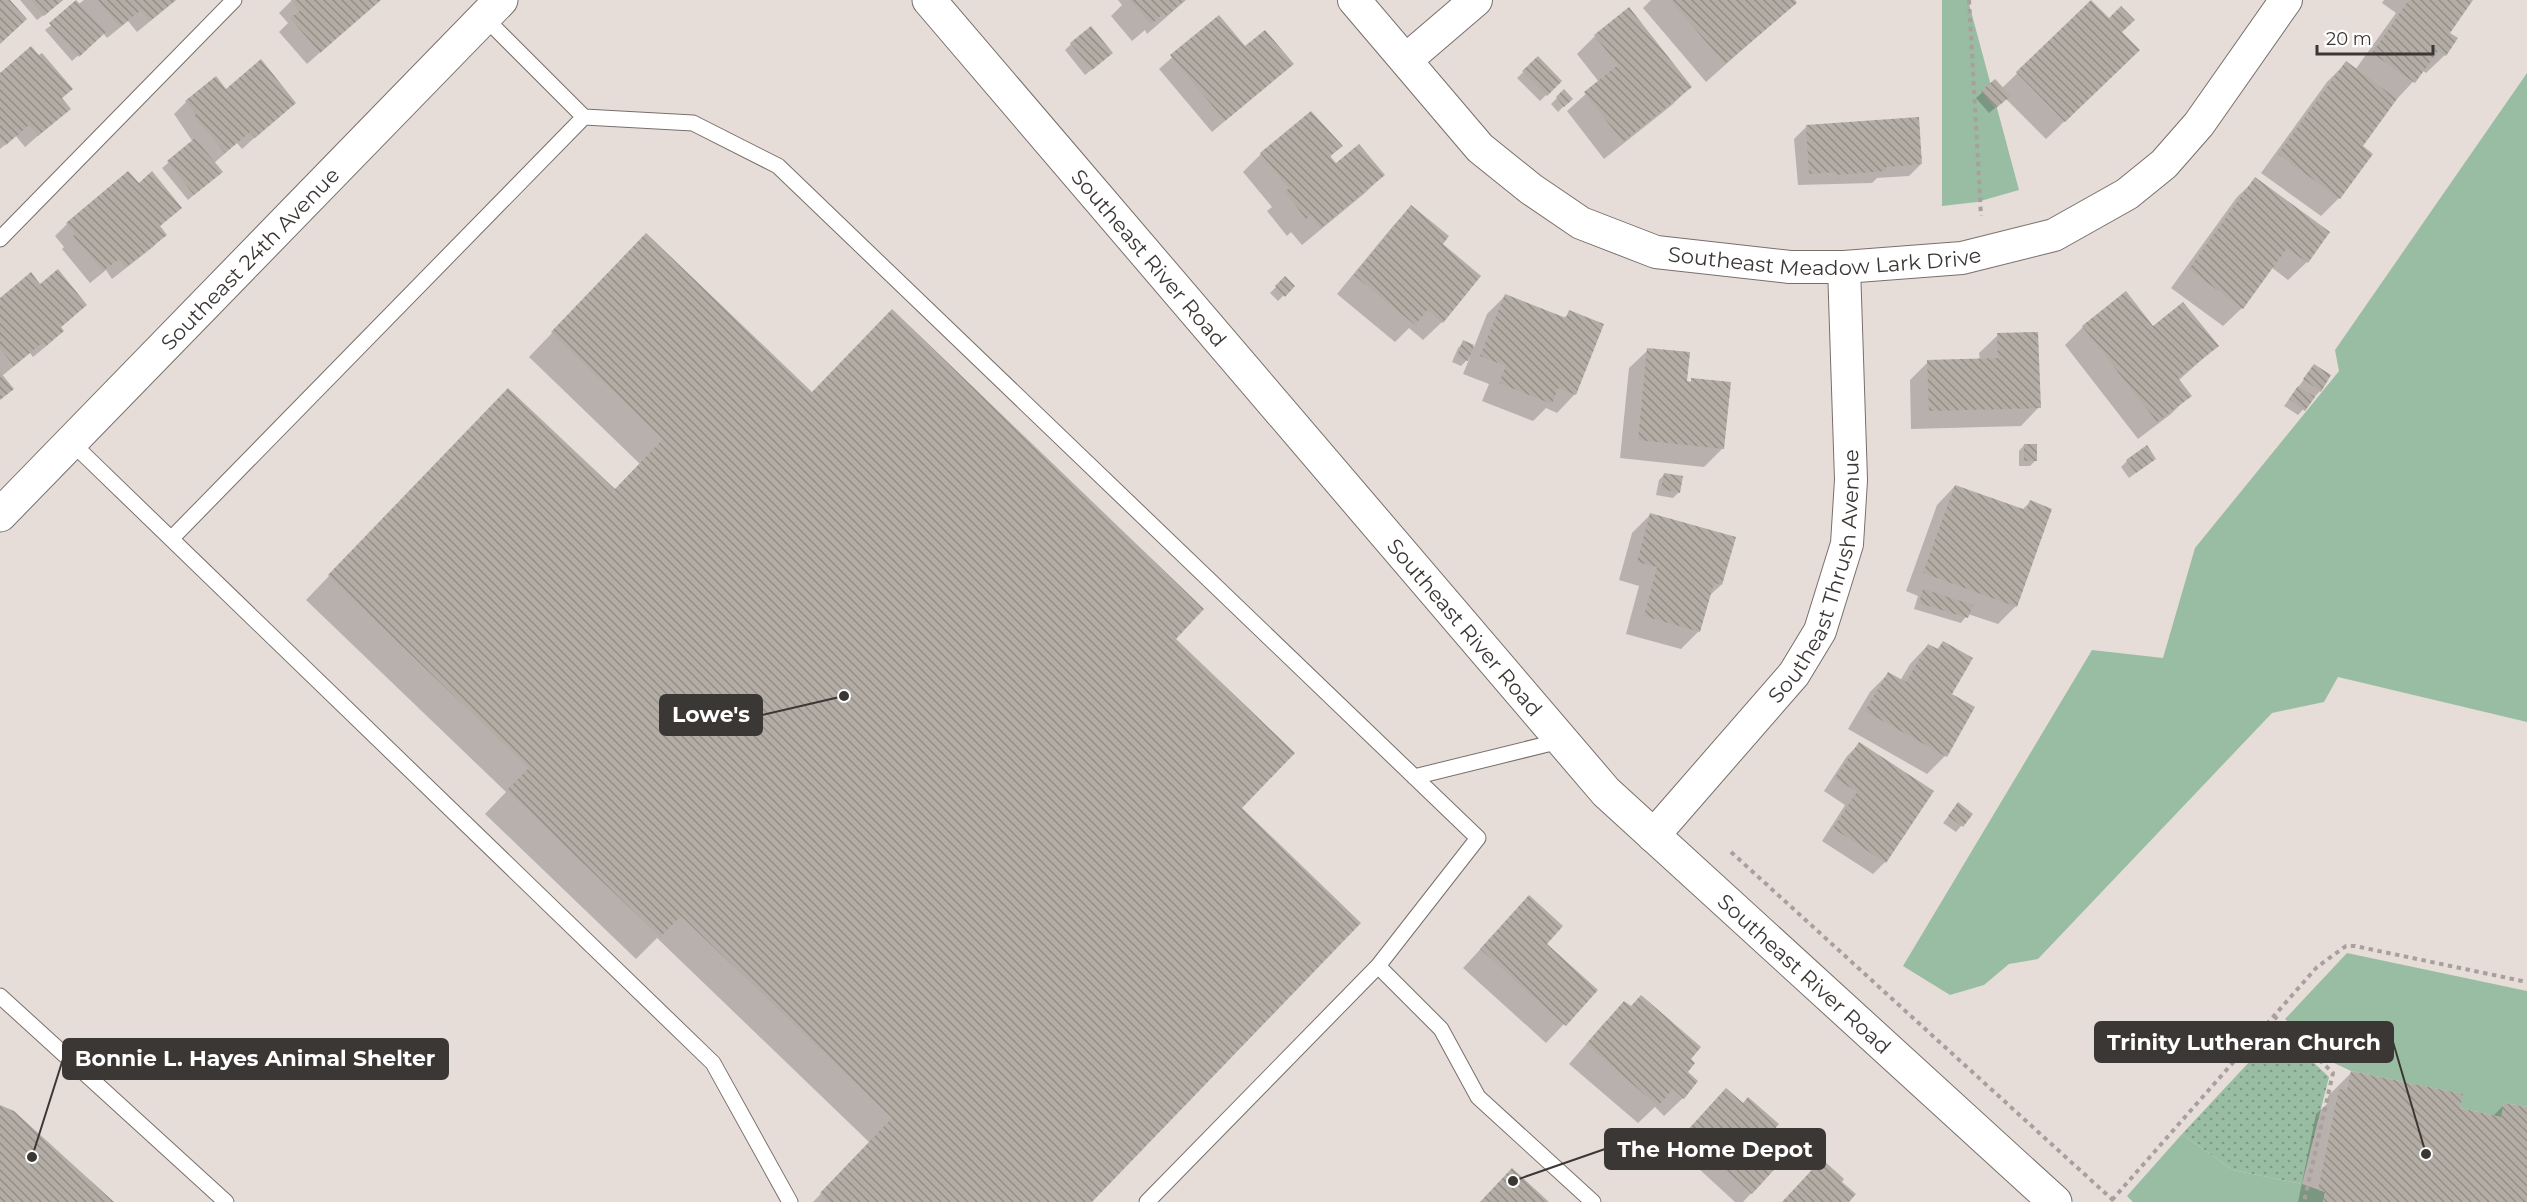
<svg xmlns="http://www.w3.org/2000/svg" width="2527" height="1202" viewBox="0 0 2527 1202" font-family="Montserrat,sans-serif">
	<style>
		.grass { fill: #99bda3 }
		.park { fill: url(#park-dots) }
		.shadow { fill: #0003 }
		.building { fill: url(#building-back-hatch) }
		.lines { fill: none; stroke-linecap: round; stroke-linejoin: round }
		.service-casing { stroke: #786f6c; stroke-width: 17 }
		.minor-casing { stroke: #786f6c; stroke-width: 34 }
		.tertiary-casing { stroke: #786f6c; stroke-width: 35 }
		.secondary-casing { stroke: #786f6c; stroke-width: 35 }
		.path { stroke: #a8a09c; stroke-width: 4; stroke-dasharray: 4.5 4.5; stroke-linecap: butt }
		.service { stroke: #fff; stroke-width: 15 }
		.minor { stroke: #fff; stroke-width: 32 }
		.tertiary { stroke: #fff; stroke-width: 33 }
		.secondary { stroke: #fff; stroke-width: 33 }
		.labels { text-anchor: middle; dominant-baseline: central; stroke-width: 6; stroke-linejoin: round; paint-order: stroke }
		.street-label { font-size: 21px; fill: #3b3735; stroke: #fff }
		.leader { fill: none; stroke: #3b3735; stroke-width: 2 }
		.callout-dot { fill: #3b3735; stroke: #fff; stroke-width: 2 }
		.callout { fill: #3b3735; stroke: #3b3735; stroke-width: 2 }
		.callout-label { font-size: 22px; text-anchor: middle; font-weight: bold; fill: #fff }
	</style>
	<defs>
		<pattern id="park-dots" width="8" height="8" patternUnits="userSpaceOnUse" patternTransform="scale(1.5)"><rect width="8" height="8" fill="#99bda3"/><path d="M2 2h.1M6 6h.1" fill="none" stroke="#7e9a86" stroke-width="1.8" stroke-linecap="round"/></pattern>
		<pattern id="building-back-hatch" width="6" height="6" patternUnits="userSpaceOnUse" patternTransform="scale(1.5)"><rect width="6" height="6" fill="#b3ada5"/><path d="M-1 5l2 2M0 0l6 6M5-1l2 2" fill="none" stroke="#938e87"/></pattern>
	</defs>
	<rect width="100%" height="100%" fill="#e7ddd8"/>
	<path class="grass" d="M 1942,0 L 1968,0 L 2019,190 L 1977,202 L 1942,206 Z
		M 2527,73 L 2527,722 L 2338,677 L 2324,702 L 2272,713 L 2038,959 L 2009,964 L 1984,985 L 1950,995 L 1903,966 L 2092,650 L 2163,658 L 2195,548 L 2339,371 L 2335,350 Z
		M 2347,953 L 2527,991 L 2527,1107 L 2504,1103 L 2501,1117 L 2460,1108 L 2462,1094 L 2351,1071 L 2334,1063 L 2285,1019 Z
		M 2182,1134 L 2233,1170 L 2302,1184 L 2325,1192 L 2323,1202 L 2133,1202 L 2127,1196 Z"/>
	<path class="park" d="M 2279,1030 L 2329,1077 L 2302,1184 L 2233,1170 L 2182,1134 Z"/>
	<path class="shadow" d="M 20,0 L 63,0 L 37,20 Z
		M 84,0 L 176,0 L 137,32 L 128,21 L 107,38 L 103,33 L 72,61 L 45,30 Z
		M 292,0 L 379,0 L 307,64 L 279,32 L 288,23 L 279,13 Z
		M 1118,0 L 1186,0 L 1147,34 L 1145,30 L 1132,41 L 1111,16 L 1122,5 Z
		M 1651,0 L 1793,0 L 1795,3 L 1706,82 L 1643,8 Z
		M 2384,0 L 2471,0 L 2448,33 L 2445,55 L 2426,73 L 2423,71 L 2396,100 L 2361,147 L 2339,198 L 2321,216 L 2261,173 L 2327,82 L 2346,63 L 2355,70 L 2396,13 L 2382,3 Z
		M 2091,2 L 2120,32 L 2119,69 L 2046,139 L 2006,99 L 1989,113 L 1976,98 L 1995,81 L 2002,88 Z
		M 1218,17 L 1245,49 L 1292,64 L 1212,132 L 1159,69 Z
		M 1595,36 L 1690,87 L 1672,105 L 1604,159 L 1567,111 L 1599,82 L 1577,54 Z
		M 1071,44 L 1105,59 L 1085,75 L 1065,50 Z
		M 1538,58 L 1560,81 L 1540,101 L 1517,78 Z
		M 0,75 L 61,98 L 69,109 L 25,147 L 16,136 L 0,149 Z
		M 226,91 L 294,103 L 242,149 L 237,143 L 214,163 L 221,172 L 188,200 L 162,168 L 193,142 L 174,114 L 186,102 Z
		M 1564,91 L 1565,105 L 1558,112 L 1551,104 Z
		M 1807,126 L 1921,164 L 1909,176 L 1877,178 L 1872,183 L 1798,185 L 1794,139 Z
		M 1341,146 L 1330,157 L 1336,165 L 1383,175 L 1365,193 L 1302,245 L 1291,232 L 1287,236 L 1267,211 L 1272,207 L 1243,172 L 1261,154 Z
		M 2256,179 L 2328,232 L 2307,262 L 2288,280 L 2271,267 L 2242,308 L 2223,326 L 2171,288 L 2237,197 Z
		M 138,185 L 180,207 L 159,227 L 165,234 L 153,247 L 112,279 L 106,270 L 90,283 L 62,249 L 64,247 L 55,236 L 67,224 Z
		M 1411,207 L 1441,245 L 1442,322 L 1423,340 L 1409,328 L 1395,342 L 1337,294 L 1393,226 Z
		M 623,259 L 811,394 L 1174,639 L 1239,808 L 1090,1202 L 813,1202 L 870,1143 L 657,938 L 636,959 L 485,814 L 506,792 L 306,600 L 485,413 L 614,491 L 640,464 L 529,357 Z
		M 1285,278 L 1293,286 L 1278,301 L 1270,293 Z
		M 40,286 L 73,317 L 60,328 L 62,330 L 50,343 L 33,357 L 30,353 L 2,376 L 0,399 L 0,300 Z
		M 1506,295 L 1564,318 L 1570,312 L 1575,394 L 1557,413 L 1546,408 L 1533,421 L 1482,401 L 1489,384 L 1463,374 L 1470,357 L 1461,366 L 1452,362 L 1458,348 L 1464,342 L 1474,347 L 1487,314 Z
		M 2083,327 L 2152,328 L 2217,346 L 2178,381 L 2190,395 L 2171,414 L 2138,439 L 2065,345 Z
		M 1998,335 L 2039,407 L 2021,426 L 1911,429 L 1910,380 L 1928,362 L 1980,360 L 1979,353 Z
		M 1648,350 L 1685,382 L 1689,383 L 1692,380 L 1723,448 L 1704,467 L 1620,458 L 1629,368 Z
		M 2314,366 L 2320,391 L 2298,415 L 2284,406 Z
		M 2024,445 L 2036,460 L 2030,466 L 2019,466 L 2019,451 Z
		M 2154,459 L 2129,478 L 2121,467 L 2127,461 Z
		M 1665,474 L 1679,492 L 1673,498 L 1656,495 L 1659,480 Z
		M 1955,486 L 2022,510 L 2030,502 L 2016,606 L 1998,624 L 1968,614 L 1961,623 L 1914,609 L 1918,596 L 1906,591 L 1937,505 Z
		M 1650,515 L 1721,585 L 1708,597 L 1699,631 L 1681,649 L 1626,634 L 1639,586 L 1619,580 L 1632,533 Z
		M 1943,643 L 1950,695 L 1945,756 L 1927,774 L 1848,729 L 1870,692 L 1888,674 L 1900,681 L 1910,664 L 1928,645 L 1936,650 Z
		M 1859,744 L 1885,862 L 1873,874 L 1822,841 L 1845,805 L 1824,791 L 1847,756 Z
		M 1958,804 L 1971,814 L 1956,832 L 1943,823 Z
		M 1511,916 L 1596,990 L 1546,1043 L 1463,968 Z
		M 1606,1021 L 1689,1059 L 1683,1098 L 1664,1116 L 1655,1107 L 1638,1123 L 1569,1064 Z
		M 2352,1072 L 2458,1109 L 2492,1117 L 2505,1104 L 2527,1109 L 2527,1202 L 2298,1202 L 2316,1114 L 2327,1104 L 2328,1096 Z
		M 1714,1102 L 1771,1131 L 1791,1150 L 1743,1202 L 1735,1202 L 1674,1146 Z"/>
	<path class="building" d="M 0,0 L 10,0 L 27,19 L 0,44 Z
		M 31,0 L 63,0 L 44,16 Z
		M 76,0 L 106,32 L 79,57 L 49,23 Z
		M 98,0 L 176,0 L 150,21 L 141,10 L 120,27 Z
		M 291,0 L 381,0 L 320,53 L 290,18 L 300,11 Z
		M 1130,0 L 1185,0 L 1166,16 L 1164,13 L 1151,24 Z
		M 1670,0 L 1795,0 L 1797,3 L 1725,64 Z
		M 2091,0 L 2109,18 L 2121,6 L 2135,20 L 2122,32 L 2140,50 L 2065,122 L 2016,72 Z
		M 2409,0 L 2473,0 L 2450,33 L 2458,38 L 2446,56 L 2438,51 L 2415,83 L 2372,53 Z
		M 1629,7 L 1692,87 L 1623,142 L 1584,92 L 1618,65 L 1594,35 Z
		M 1219,15 L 1245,46 L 1265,30 L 1294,64 L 1225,121 L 1170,55 Z
		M 1091,26 L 1113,53 L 1092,70 L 1070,43 Z
		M 31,46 L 39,55 L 42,53 L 73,89 L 62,98 L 71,109 L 38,136 L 29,125 L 6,145 L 0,138 L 0,73 Z
		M 1538,56 L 1562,81 L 1547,96 L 1522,71 Z
		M 261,59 L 296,103 L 255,138 L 250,132 L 225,153 L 194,116 L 196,114 L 185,101 L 216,76 L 226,89 Z
		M 2346,61 L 2397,99 L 2363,146 L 2373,154 L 2340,199 L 2278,154 Z
		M 1995,79 L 2011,96 L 1996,108 L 1981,91 Z
		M 1564,89 L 1573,99 L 1564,107 L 1556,97 Z
		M 1311,111 L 1343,146 L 1330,156 L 1336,163 L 1359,144 L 1385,175 L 1321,228 L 1311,215 L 1306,219 L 1285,192 L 1289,188 L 1260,153 Z
		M 1919,117 L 1922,164 L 1886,167 L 1886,171 L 1836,175 L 1836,172 L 1809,174 L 1806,125 Z
		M 195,138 L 223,172 L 194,195 L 167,161 Z
		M 128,171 L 139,183 L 152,171 L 182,208 L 160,226 L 167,235 L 125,268 L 119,259 L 103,271 L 73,236 L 76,234 L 66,223 Z
		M 2255,177 L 2330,232 L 2308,263 L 2287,248 L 2243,309 L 2189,269 Z
		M 1411,205 L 1449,236 L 1443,244 L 1481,276 L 1443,323 L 1427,310 L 1415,325 L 1354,275 Z
		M 646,233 L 812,392 L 892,309 L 1204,609 L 1176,639 L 1295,753 L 1242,808 L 1361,923 L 1092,1202 L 829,1202 L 820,1193 L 892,1118 L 681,916 L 660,937 L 507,790 L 529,768 L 328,575 L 508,388 L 615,489 L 663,439 L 551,332 Z
		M 58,269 L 87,305 L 61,327 L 64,331 L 46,346 L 43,342 L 14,366 L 0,349 L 0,298 L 31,272 L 40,284 Z
		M 1285,276 L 1295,286 L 1285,297 L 1275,286 Z
		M 2126,291 L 2153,326 L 2183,302 L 2219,346 L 2178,378 L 2192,396 L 2157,422 L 2082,326 Z
		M 1505,294 L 1566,318 L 1569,310 L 1604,324 L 1576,395 L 1558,388 L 1552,404 L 1499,383 L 1506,366 L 1480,356 Z
		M 2038,332 L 2041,408 L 1929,411 L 1927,360 L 1998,358 L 1997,333 Z
		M 1463,340 L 1474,345 L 1468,361 L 1457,356 Z
		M 1647,348 L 1690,352 L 1687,381 L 1691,382 L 1691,378 L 1731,382 L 1724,449 L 1638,440 Z
		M 2314,364 L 2331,375 L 2321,392 L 2303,379 Z
		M 0,372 L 14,389 L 0,400 Z
		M 2298,386 L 2315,397 L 2305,411 L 2289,399 Z
		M 2024,444 L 2037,444 L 2037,461 L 2024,461 Z
		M 2147,445 L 2156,459 L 2136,473 L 2126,460 Z
		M 1664,473 L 1683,476 L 1680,493 L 1661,489 Z
		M 1955,485 L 2026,510 L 2030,500 L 2052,509 L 2017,607 L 1923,573 Z
		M 1650,513 L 1736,537 L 1722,585 L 1714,583 L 1700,632 L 1644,616 L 1657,567 L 1637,562 Z
		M 1923,589 L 1973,605 L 1968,618 L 1919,603 Z
		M 1943,641 L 1973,658 L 1952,694 L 1975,707 L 1947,757 L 1865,711 L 1888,672 L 1906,682 L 1928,644 L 1938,649 Z
		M 1859,742 L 1934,791 L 1886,863 L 1833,828 L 1857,792 L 1835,778 Z
		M 1958,802 L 1973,814 L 1963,827 L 1948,816 Z
		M 1529,895 L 1563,926 L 1547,944 L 1598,990 L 1566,1026 L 1480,949 Z
		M 1641,995 L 1701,1047 L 1691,1059 L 1695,1063 L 1688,1072 L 1698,1081 L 1684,1099 L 1673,1089 L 1658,1106 L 1586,1044 L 1624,1001 L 1631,1006 Z
		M 2351,1071 L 2463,1094 L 2460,1108 L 2501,1117 L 2504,1103 L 2527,1107 L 2527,1202 L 2323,1202 L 2325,1192 L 2318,1190 L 2339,1089 L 2347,1091 Z
		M 1726,1088 L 1743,1103 L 1748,1097 L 1779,1124 L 1773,1131 L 1793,1149 L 1752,1194 L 1685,1133 Z
		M 0,1105 L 14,1111 L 114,1202 L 0,1202 Z
		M 1822,1159 L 1844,1179 L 1842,1182 L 1856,1194 L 1849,1202 L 1782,1202 Z
		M 1512,1168 L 1549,1202 L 1480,1202 Z"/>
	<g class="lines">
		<defs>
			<path id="service" d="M 484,17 L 584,117 L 693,123 L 778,166 L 1478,838 L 1378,966 L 1441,1029 L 1478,1097 L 1593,1202
				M 0,239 L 234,0
				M 71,442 L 713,1063 L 790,1202
				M 171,539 L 584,117
				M 1414,777 L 1560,741
				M 0,996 L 226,1202
				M 1147,1202 L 1378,966"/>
			<g id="minor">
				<path id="s1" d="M 1354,0 L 1480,148 L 1531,189 L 1581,223 L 1656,252 L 1790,267 L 1844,267 L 1962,258 L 2054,235 L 2127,194 L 2164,164 L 2199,124 L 2286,0"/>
				<path d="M 1406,60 L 1476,0"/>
				<path id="s2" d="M 1653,836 L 1794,674 L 1820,631 L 1847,544 L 1851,480 L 1844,267"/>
			</g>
			<g id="tertiary">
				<path id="s3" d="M 0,515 L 501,0"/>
			</g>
			<g id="secondary">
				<path id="s4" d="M 929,0 L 1606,792 L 2055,1202"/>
			</g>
		</defs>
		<use href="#service" class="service-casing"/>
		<use href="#minor" class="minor-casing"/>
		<use href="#tertiary" class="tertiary-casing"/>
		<use href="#secondary" class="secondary-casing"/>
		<path class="path" d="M 1969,0 L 1981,216
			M 1731,852 L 2115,1202
			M 2274,1016 L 2333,1073 L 2304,1202
			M 2112,1200 L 2317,967 L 2346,946 L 2355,946 L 2527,982"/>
		<use href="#service" class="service"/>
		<use href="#minor" class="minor"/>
		<use href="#tertiary" class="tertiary"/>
		<use href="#secondary" class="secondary"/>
	</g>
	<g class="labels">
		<g class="street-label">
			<text stroke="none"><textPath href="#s1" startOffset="570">Southeast Meadow Lark Drive</textPath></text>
			<text stroke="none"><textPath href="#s3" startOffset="358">Southeast 24th Avenue</textPath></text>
			<text stroke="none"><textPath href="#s4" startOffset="339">Southeast River Road</textPath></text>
			<text stroke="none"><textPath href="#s2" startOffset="316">Southeast Thrush Avenue</textPath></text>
			<text stroke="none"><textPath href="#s4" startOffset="825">Southeast River Road</textPath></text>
			<text stroke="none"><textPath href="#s4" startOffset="1311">Southeast River Road</textPath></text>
		</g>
	</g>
	<path class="leader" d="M844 696L762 715M2426 1154L2393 1042M32 1157L63 1059M1513 1181L1605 1149"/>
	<g class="callout-dot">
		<circle cx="844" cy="696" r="6"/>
		<circle cx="2426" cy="1154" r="6"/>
		<circle cx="32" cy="1157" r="6"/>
		<circle cx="1513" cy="1181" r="6"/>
	</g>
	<g class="callout">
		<rect x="660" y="695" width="102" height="40" rx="6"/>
		<rect x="2095" y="1022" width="298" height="40" rx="6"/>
		<rect x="63" y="1039" width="385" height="40" rx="6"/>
		<rect x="1605" y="1129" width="220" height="40" rx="6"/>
	</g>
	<g class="callout-label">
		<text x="711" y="722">Lowe's</text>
		<text x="2244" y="1050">Trinity Lutheran Church</text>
		<text x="255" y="1066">Bonnie L. Hayes Animal Shelter</text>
		<text x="1715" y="1157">The Home Depot</text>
	</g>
	<path d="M2317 45v9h116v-9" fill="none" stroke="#3b3735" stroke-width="3"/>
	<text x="2326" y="45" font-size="18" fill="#3b3735" stroke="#ffffff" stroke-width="4.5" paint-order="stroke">20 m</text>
</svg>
